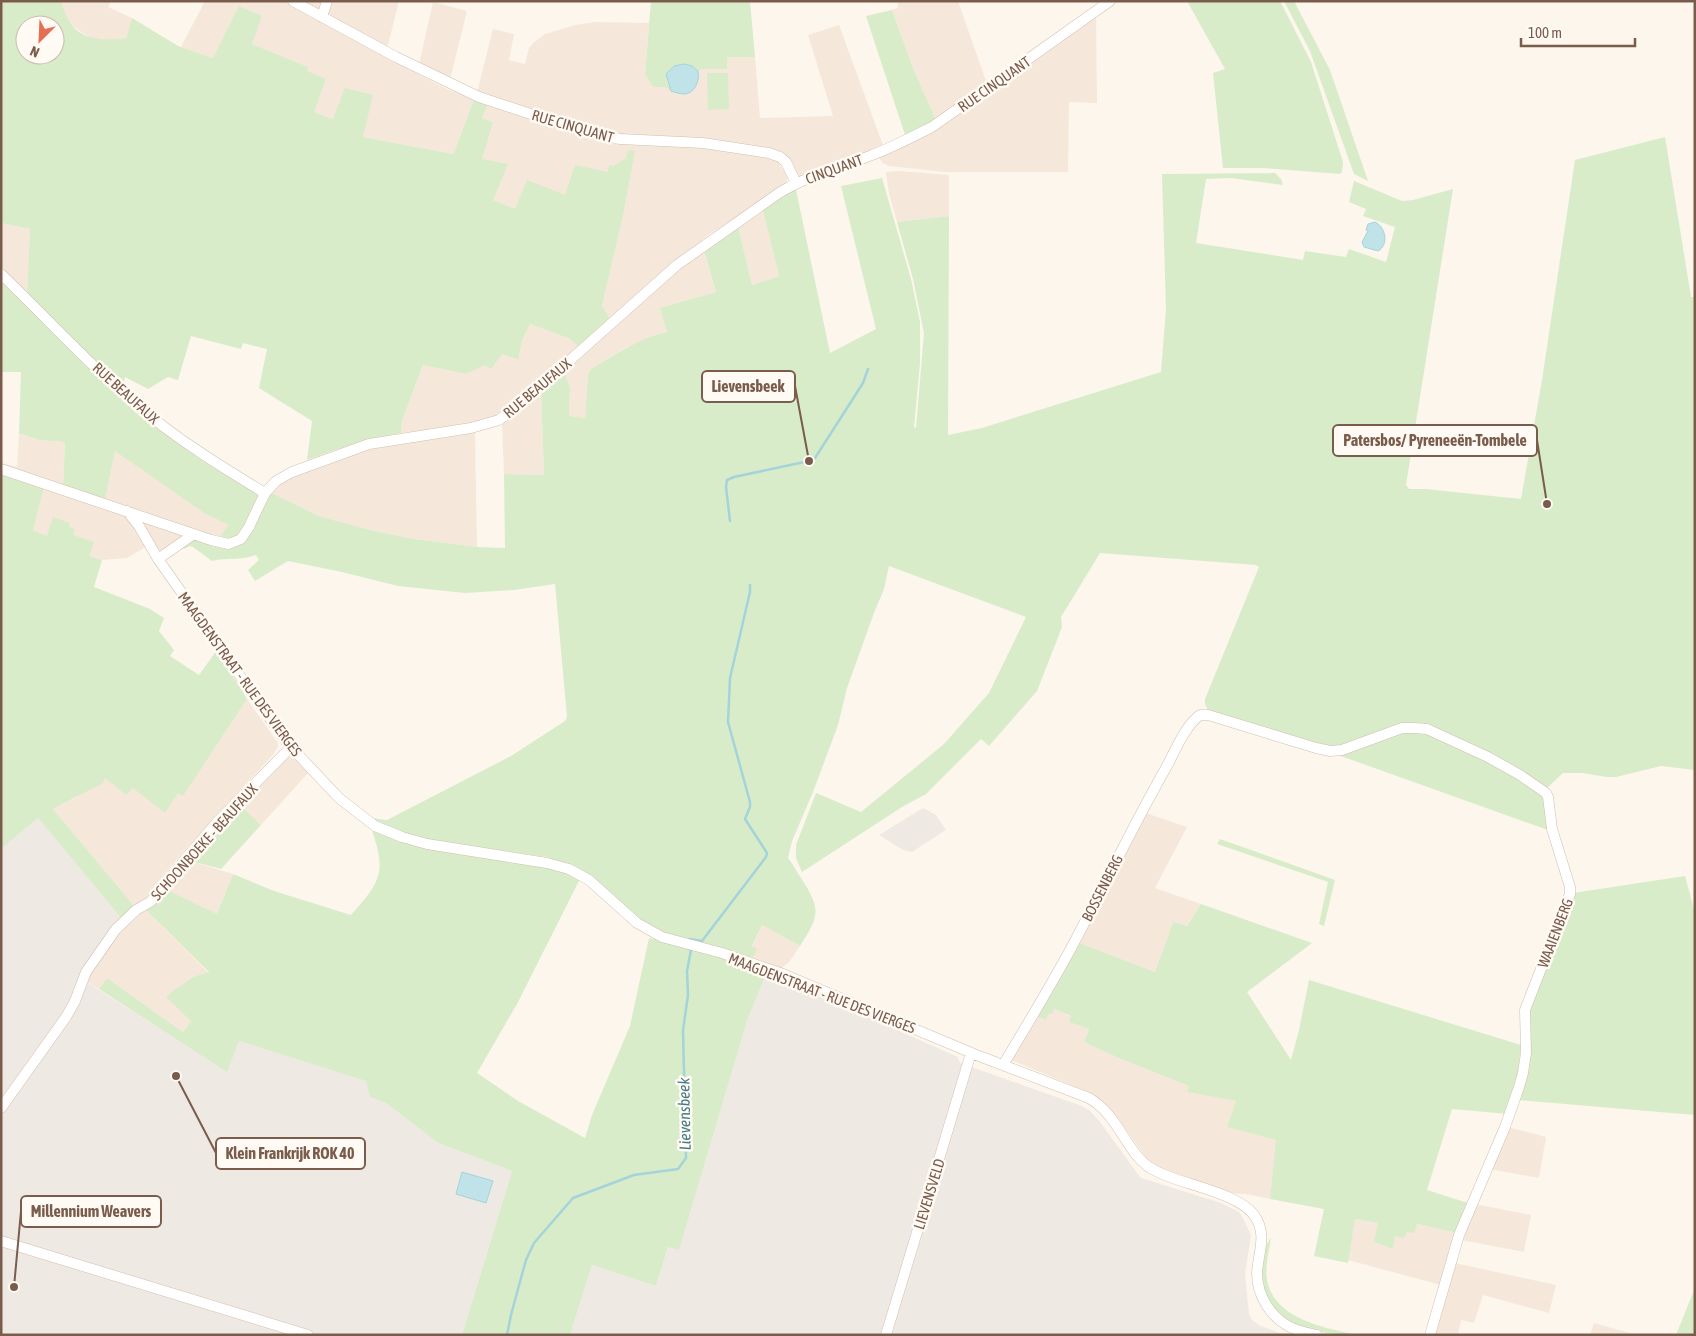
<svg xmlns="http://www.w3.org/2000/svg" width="1696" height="1336" viewBox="0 0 1696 1336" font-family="'Asap Condensed',sans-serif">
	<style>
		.residential { fill: #f5e8da }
		.industrial { fill: #efe9e4 }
		.green { fill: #d8ecc9; fill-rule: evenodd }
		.water { fill: #bfe3e8; stroke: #a5d3da }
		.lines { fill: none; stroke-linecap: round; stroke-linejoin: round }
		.stream { stroke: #a5d3da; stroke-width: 2.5 }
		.minor-casing { stroke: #d1beb0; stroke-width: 11 }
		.minor { stroke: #fff; stroke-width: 10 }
		.labels { text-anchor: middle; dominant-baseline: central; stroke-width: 5; stroke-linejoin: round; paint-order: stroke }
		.street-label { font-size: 15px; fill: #7a5c4d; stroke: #fffaf3 }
		.water-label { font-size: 16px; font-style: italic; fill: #437c86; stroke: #fffaf3 }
		.leader { fill: none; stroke: #7a5c4d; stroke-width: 2 }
		.callout-dot { fill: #7a5c4d; stroke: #fffaf3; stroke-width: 2 }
		.callout { fill: #fffaf3; stroke: #7a5c4d; stroke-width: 2 }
		.callout-label { font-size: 16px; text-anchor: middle; font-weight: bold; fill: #7a5c4d }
	</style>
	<rect width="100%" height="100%" fill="#fdf6ec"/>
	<path class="residential" d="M 61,1 L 111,1 L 108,7 L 132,18 L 126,38 L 104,41 L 90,38 L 74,27 L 65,16 Z
		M 205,1 L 285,1 L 394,62 L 447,89 L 474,99 L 455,154 L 363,137 L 372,95 L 333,119 L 314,112 L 306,71 L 307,67 L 252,44 L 239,7 L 213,58 L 181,47 Z
		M 300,1 L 399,1 L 387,49 Z
		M 897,1 L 958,1 L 986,81 L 936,120 L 913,68 L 892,10 L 898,8 Z
		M 433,2 L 467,11 L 450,79 L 419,65 Z
		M 1096,17 L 1097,103 L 1069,102 L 1068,172 L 945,172 L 889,166 L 883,163 L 879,158 L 881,155 L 892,153 L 902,147 Z
		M 595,22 L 649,23 L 645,74 L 653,87 L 665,87 L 671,91 L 699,76 L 698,71 L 702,69 L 727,69 L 727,57 L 755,57 L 760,118 L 833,116 L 808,35 L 839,25 L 884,148 L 800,178 L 789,159 L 588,129 L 477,93 L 493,29 L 514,34 L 509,60 L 525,64 L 529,48 L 533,43 L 545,34 L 575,25 Z
		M 488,104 L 577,132 L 748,153 L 776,160 L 787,175 L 787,180 L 784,187 L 708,235 L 611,320 L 602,306 L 622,220 L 626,158 L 608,172 L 566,195 L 516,210 L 493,200 L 481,159 L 493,122 L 482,118 Z
		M 899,171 L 949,175 L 949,216 L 897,222 L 889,194 L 886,172 Z
		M 762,207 L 779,276 L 752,285 L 738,226 Z
		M 1,223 L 30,229 L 27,296 L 1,273 Z
		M 704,250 L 716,292 L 661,308 L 667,333 L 659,334 L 625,348 L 591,369 L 588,374 L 585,418 L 569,416 L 570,388 L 564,370 L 674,271 Z
		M 530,324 L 570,339 L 580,348 L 527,395 L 492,419 L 466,425 L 401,433 L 402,421 L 423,365 L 466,374 L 502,354 L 517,360 L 522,341 Z
		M 541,390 L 544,475 L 504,474 L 502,422 Z
		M 475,432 L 477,547 L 414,539 L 370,530 L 319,516 L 270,492 L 276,485 L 298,472 L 370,446 Z
		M 19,434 L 25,435 L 39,440 L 65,442 L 63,487 L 125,514 L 147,546 L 127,558 L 102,560 L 89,556 L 73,535 L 68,527 L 70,523 L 47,536 L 33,530 L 1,473 L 1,463 L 17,467 Z
		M 115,450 L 204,513 L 230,525 L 220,536 L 224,539 L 105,500 Z
		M 134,516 L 188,535 L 159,555 Z
		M 247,699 L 278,743 L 278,747 L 272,756 L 182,853 L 147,897 L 135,907 L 53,809 L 77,797 L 105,778 L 133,788 L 178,793 L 183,795 Z
		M 290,754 L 309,772 L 261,825 L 239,804 Z
		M 1143,812 L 1187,827 L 1155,888 L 1201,904 L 1187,926 L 1173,922 L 1155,972 L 1077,942 Z
		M 187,860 L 233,874 L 217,915 L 165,889 Z
		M 144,908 L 209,973 L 193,977 L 186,982 L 191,1021 L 183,1032 L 107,978 L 99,989 L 85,981 L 117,934 Z
		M 762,925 L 800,946 L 790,961 L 781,969 L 753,958 L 756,949 L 752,947 Z
		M 1054,1009 L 1072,1017 L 1070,1022 L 1089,1029 L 1084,1042 L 1114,1056 L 1189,1086 L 1188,1092 L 1236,1101 L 1228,1127 L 1277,1140 L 1270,1199 L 1246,1194 L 1229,1193 L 1173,1176 L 1149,1162 L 1116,1115 L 1091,1093 L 1011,1060 L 1035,1015 L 1049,1013 Z
		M 1508,1127 L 1546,1137 L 1539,1178 L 1489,1169 Z
		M 1475,1204 L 1531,1215 L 1524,1252 L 1461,1240 Z
		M 1355,1219 L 1378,1223 L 1392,1249 L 1395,1236 L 1407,1232 L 1417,1224 L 1457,1233 L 1441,1285 L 1348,1260 Z
		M 1455,1263 L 1556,1285 L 1549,1313 L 1483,1295 L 1474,1323 L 1461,1320 L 1458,1335 L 1431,1335 Z
		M 1594,1323 L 1637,1335 L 1590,1335 Z"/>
	<path class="industrial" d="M 923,808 L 936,815 L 946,830 L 912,852 L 903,850 L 879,835 Z
		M 38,818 L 121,918 L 85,981 L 227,1071 L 239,1041 L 367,1081 L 370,1097 L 386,1103 L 438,1143 L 512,1171 L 462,1335 L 1,1335 L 1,849 Z
		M 767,972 L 958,1057 L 960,1063 L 1082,1106 L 1090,1111 L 1100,1122 L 1137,1173 L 1141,1178 L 1221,1203 L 1239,1212 L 1243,1218 L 1251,1235 L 1245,1274 L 1249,1314 L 1252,1320 L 1259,1325 L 1285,1335 L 570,1335 L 592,1265 L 656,1286 L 668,1247 L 679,1249 L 747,1021 Z"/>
	<path class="green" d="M 1,1 L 61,1 C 71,38 91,42 126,38 L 132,18 L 178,46 L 213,58 L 239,6 L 262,16 L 252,44 L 308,67 L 307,71 L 326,79 L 314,112 L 333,119 L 345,88 L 373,95 L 363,137 L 454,154 L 474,99 L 488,104 L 482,118 L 493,122 L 482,159 L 508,164 L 493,200 L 515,209 L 527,180 L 565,195 L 575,165 L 608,172 L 609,165 L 614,166 L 626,158 L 628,150 L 635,151 L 622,220 L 602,306 L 611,320 L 580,348 L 570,339 L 530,324 L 522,341 L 518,360 L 502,354 L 491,369 L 485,365 L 466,374 L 423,365 L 402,421 L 401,433 C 368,438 338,449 307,460 L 312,421 L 259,388 L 267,349 L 243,343 L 241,349 L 191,336 L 178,380 L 168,377 L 148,389 L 125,377 L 123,390 L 27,296 L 30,229 L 1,223 ZM 25,25 L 55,25 L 55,55 L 25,55 Z
		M 651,1 L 750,1 L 755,57 L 727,57 L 727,69 L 702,69 L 698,71 L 692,66 L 667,80 L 671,91 L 665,87 L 653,87 L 645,74 Z
		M 1187,1 L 1280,1 L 1311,62 L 1343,162 L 1342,172 L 1340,174 L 1263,168 L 1223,168 L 1213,73 L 1225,69 Z
		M 1284,1 L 1294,1 L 1330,70 L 1368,181 L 1354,174 L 1310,51 Z
		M 892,10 L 913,68 L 936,120 L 906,138 L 866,16 Z
		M 707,73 L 728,73 L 729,109 L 708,110 Z
		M 1665,137 L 1691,297 L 1695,297 L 1695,770 L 1661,766 L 1616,777 L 1607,777 L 1582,773 L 1563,773 L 1547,788 L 1423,725 L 1330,748 L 1209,712 L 1205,704 L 1205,699 L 1259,567 L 1256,565 L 1100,553 L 1061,617 L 1062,627 L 1037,691 L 989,746 L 981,739 L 926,794 L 902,807 L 802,872 L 796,858 L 796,845 L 816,793 L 861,812 L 944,744 L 989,693 L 1026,617 L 889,566 L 884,589 L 874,613 L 847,688 L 838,725 L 813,792 L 792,841 L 788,858 C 793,864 796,871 801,878 C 821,909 820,915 800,946 L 762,925 L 752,946 L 757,949 L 753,958 L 659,933 L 560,862 L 547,857 L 421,839 L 390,830 L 371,818 L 387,820 L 511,756 L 565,721 L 567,717 L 555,584 L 514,590 L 465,593 L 398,586 L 342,572 L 288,561 L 255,581 L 248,570 L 259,560 L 256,555 C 240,561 227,557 212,561 L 193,547 L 190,546 L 184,549 L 181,546 L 194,539 L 229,548 L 239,546 L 246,540 L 270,492 L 319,516 L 370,530 L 414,539 L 477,547 L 505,548 L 504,474 L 544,475 L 541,390 L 564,370 L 570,388 L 569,416 L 585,418 L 588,374 L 591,369 C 614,355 639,338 667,332 L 660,308 L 716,292 L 704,250 L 738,226 L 752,285 L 779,276 L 762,207 L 795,185 L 830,353 L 876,329 L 841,186 L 882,178 L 911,279 L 920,322 L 920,363 L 914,427 L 916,428 L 924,333 L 913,279 L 897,222 L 949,216 L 948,435 L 982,428 L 1161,372 L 1166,309 L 1162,174 L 1275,173 L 1281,179 L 1283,185 L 1231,178 L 1206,179 L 1196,243 L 1303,260 L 1305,251 L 1346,257 L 1349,249 L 1386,262 L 1395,227 L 1363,216 L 1366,209 L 1349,202 L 1354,181 L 1402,201 L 1413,200 L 1453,189 L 1406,485 L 1409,489 L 1425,489 L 1521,499 L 1542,380 L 1575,160 Z
		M 1,278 L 45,324 L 135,412 L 204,462 L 260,496 L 251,514 L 237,537 L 224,539 L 220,536 L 229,525 L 204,513 L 115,451 L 105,500 L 63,487 L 65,442 L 39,440 L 25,435 L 19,434 L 21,372 L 1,372 Z
		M 1,473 L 44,487 L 33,530 L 47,536 L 53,517 L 70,523 L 69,527 L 75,529 L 73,535 L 94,542 L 89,556 L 102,560 L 94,587 L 150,609 L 164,618 L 159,631 L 174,650 L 170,656 L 199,675 L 217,650 L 247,699 L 183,796 L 178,793 L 165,813 L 133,788 L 126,795 L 105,778 L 103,783 L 53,809 L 135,907 L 121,918 L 38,818 L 1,849 Z
		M 1401,732 L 1421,732 L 1438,738 L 1486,760 L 1541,793 L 1545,802 L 1548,830 L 1338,755 Z
		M 239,804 L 261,825 L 221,869 L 187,860 Z
		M 372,829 L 557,869 L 580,879 L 517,1004 L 477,1073 L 518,1101 L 585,1138 L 592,1115 L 630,1026 L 649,938 L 698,948 L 767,972 L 747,1021 L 679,1250 L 668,1247 L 656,1286 L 592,1265 L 570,1335 L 462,1335 L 512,1171 L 438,1143 L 386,1103 L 370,1097 L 366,1081 L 239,1041 L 227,1072 L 99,989 L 107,978 L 183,1032 L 191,1021 L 166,997 L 173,991 L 193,977 L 209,972 L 144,908 L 165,889 L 217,914 L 233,874 L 274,891 L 351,915 C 368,895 385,880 378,852 C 377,844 373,836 372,829 Z
		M 1220,839 L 1335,880 L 1324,926 L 1319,924 L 1328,882 L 1217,844 Z
		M 1685,876 L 1695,913 L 1695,1115 L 1517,1100 L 1527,1015 L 1573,893 Z
		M 1201,904 L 1312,943 L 1247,992 L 1291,1060 L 1299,1030 L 1309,980 L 1521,1045 L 1518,1073 L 1508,1114 L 1452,1109 L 1427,1190 L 1471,1204 L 1457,1233 L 1417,1224 L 1414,1233 L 1407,1232 L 1404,1238 L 1395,1236 L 1393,1249 L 1374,1242 L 1378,1223 L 1355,1219 L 1348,1263 L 1314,1256 L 1324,1209 L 1270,1199 L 1276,1140 L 1227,1127 L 1236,1101 L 1187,1092 L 1189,1086 L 1114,1056 L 1084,1042 L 1089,1029 L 1069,1022 L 1071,1016 L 1054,1009 L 1052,1014 L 1049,1013 L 1046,1020 L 1035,1015 L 1077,942 L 1155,972 L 1173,922 L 1187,926 Z
		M 1271,1238 C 1269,1251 1265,1267 1267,1280 C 1274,1319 1325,1328 1357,1335 C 1315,1335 1264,1325 1262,1274 C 1261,1262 1263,1248 1271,1238 Z
		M 1695,1288 L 1695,1335 L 1676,1335 Z"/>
	<path class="water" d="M 684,64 L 692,66 L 698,71 C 700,80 695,94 684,94 C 680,94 674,92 671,91 L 666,74 L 674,66 Z
		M 1375,222 C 1386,227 1389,245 1378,251 L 1364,247 L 1362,242 L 1368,231 L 1366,230 L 1368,224 Z
		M 462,1172 L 493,1181 L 486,1203 L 456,1194 Z"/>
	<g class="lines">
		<path class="stream" d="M 730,521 L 726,487 L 727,480 L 734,477 L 809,461 L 815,458 L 863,383 L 868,369
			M 689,939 L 702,941 L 766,857 L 767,853 L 745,819 L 750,807 L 750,802 L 728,722 L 730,678 L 750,592 L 750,585
			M 507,1335 L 511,1315 L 518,1289 L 526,1260 L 534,1243 L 573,1198 L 634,1175 L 678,1169 L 686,1158 L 683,1030 L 688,995 L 687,971 L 691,950 L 687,948"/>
		<defs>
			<path id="minor" d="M 293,1 L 396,57 L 479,97 L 579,130 L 620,139 L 703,143 L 769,153 L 780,157 L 786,162 L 796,183
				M 322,17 L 327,1
				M 1,274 C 47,318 90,366 139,407 C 178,440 222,467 265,493
				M 1,469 L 211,540 L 229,544 L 241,539 L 249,527 L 265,493 L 276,481 L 292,472 L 369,444 L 471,428 L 499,420 L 532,394 L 677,265 L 779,193 C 808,175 841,168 872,155 C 893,147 912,137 932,127 L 1110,1
				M 127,511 L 139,526 L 158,559 L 288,744 L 339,798 L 375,826 L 402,837 L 427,844 L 547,863 L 569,869 L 589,880 L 637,923 L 662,937 L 722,953 L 783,974 L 979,1056 L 1089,1098 C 1121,1117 1126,1155 1154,1170 C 1181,1185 1237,1192 1254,1215 C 1268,1234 1258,1253 1257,1273 C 1257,1295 1270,1316 1288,1326 C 1297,1331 1308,1333 1317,1335
				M 158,559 L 194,534
				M 1003,1065 C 1028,1023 1054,981 1077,937 C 1107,880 1135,822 1167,766 C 1176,749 1185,726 1200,715 L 1208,715 L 1316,748 L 1330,751 L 1342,750 L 1402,728 L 1414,728 L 1427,729 L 1488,757 L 1520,775 L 1546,793 L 1548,797 L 1552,829 L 1570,887 L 1570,894 L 1525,1010 L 1526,1053 L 1523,1073 L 1519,1087 L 1505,1127 L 1459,1235 L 1430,1335
				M 1,1108 L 66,1017 L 75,1001 L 86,972 L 116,929 L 136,910 L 150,902 L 158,894 L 186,858 L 218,821 L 291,747
				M 1,1241 L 308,1335
				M 886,1335 L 971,1053"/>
		</defs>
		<use href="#minor" class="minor-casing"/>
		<use href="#minor" class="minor"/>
	</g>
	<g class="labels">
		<g class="street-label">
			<text transform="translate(994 84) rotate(-35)">RUE CINQUANT</text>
			<text transform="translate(573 126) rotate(16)">RUE CINQUANT</text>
			<text transform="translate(834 169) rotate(-20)">CINQUANT</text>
			<text transform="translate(537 388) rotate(-40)">RUE BEAUFAUX</text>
			<text transform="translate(126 393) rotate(42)">RUE BEAUFAUX</text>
			<text transform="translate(240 674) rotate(54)">MAAGDENSTRAAT - RUE DES VIERGES</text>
			<text transform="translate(204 842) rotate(-48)">SCHOONBOEKE - BEAUFAUX</text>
			<text transform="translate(1102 888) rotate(-63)">BOSSENBERG</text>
			<text transform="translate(1555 933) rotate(-69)">WAAIENBERG</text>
			<text transform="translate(822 993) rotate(21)">MAAGDENSTRAAT - RUE DES VIERGES</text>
			<text transform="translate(929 1194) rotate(-73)">LIEVENSVELD</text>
		</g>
		<g class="water-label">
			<text transform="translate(684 1114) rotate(-91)">Lievensbeek</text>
		</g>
	</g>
	<path class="leader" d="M809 461L795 386M1547 504L1537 440M176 1076L216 1153M14 1287L21 1211"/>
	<g class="callout-dot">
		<circle cx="809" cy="461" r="5"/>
		<circle cx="1547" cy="504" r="5"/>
		<circle cx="176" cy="1076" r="5"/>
		<circle cx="14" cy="1287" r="5"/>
	</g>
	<g class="callout">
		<rect x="702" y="371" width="93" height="31" rx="5"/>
		<rect x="1333" y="425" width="204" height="31" rx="5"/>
		<rect x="216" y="1138" width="149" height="31" rx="5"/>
		<rect x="21" y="1196" width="140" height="31" rx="5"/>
	</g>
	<g class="callout-label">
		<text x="748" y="392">Lievensbeek</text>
		<text x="1435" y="446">Patersbos/ Pyreneeën-Tombele</text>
		<text x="290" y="1159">Klein Frankrijk ROK 40</text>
		<text x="91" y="1217">Millennium Weavers</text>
	</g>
	<rect width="1696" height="1336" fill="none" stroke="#7a5c4d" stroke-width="5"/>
	<g transform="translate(40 40) rotate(204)"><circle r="24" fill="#fffaf3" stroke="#cabbb1"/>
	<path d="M0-4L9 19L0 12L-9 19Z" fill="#e76f51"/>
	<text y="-8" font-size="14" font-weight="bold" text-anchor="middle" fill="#7a5c4d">N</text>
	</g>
	<path d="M1521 38v8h114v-8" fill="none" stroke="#7a5c4d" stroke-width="2.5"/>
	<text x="1528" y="38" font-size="15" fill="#7a5c4d" stroke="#fffaf3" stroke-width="4" paint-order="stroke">100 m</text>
</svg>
